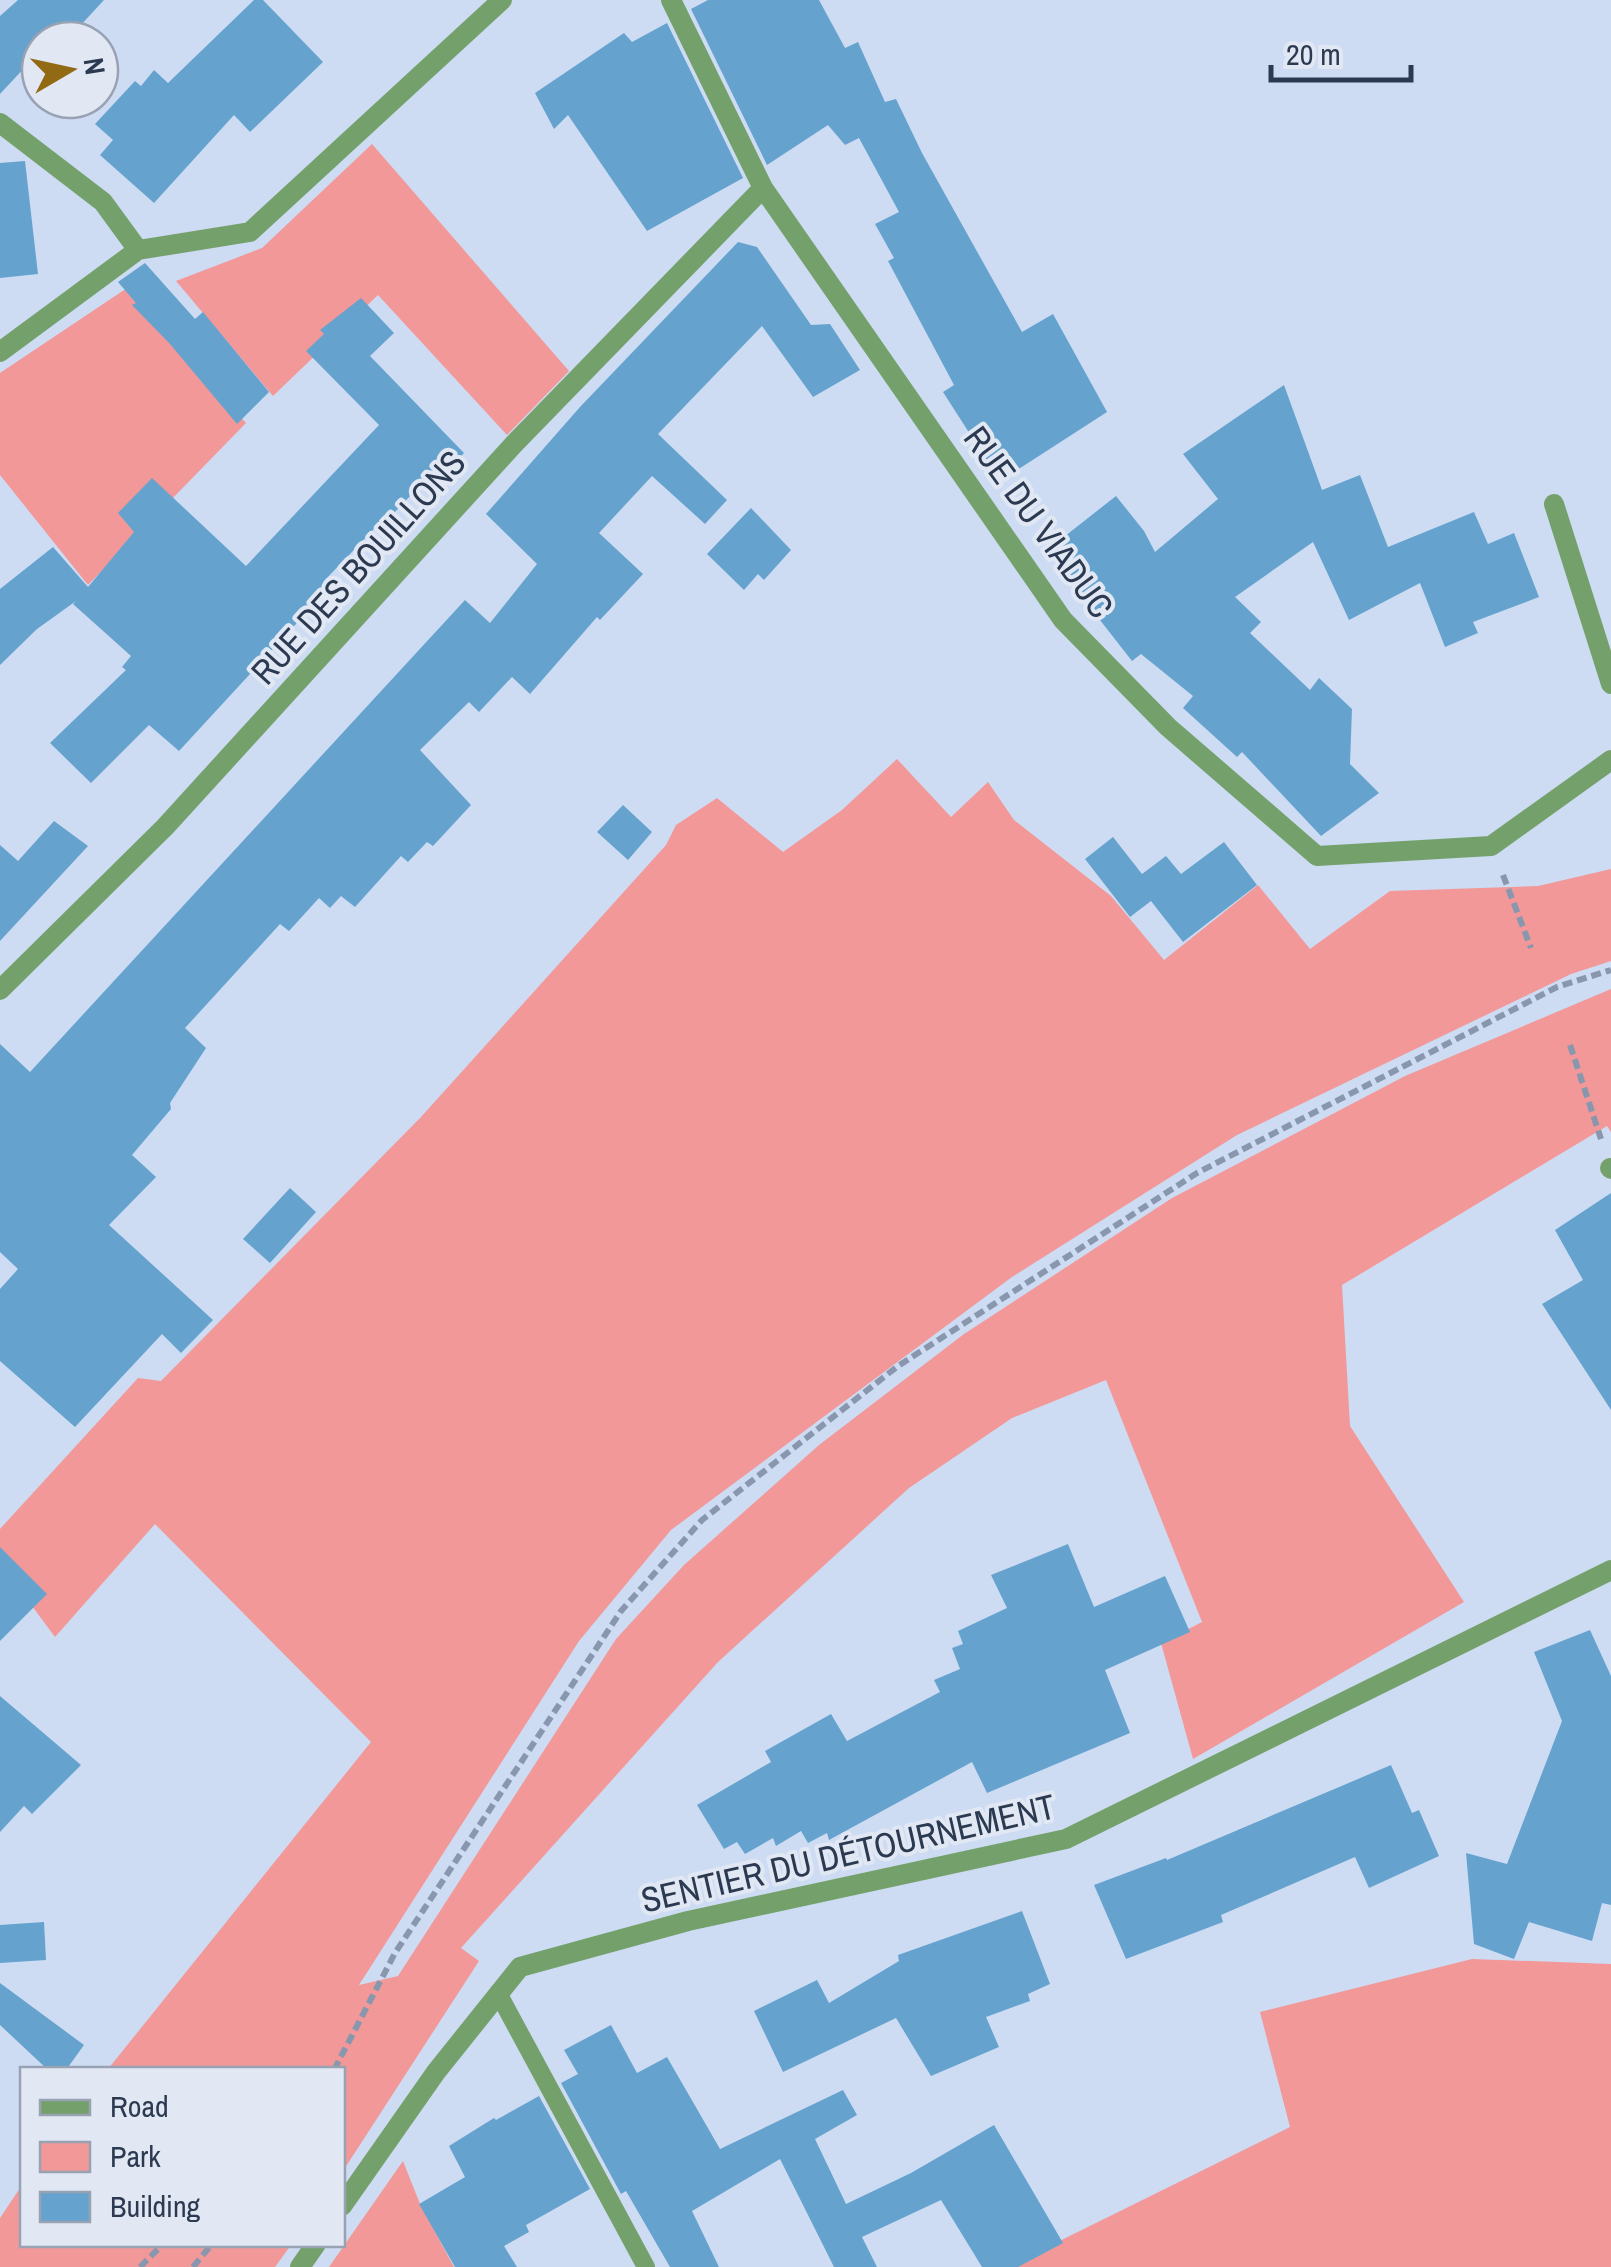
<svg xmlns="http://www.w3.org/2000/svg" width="1611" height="2267" viewBox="0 0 1611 2267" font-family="'Archivo Narrow',sans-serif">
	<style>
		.green { fill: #f29898 }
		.building { fill: #65a3ce }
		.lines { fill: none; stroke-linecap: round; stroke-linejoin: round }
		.path { stroke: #8997ae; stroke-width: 6; stroke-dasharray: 10 5; stroke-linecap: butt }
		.service { stroke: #74a16b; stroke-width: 18 }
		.minor { stroke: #74a16b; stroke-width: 20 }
		.labels { text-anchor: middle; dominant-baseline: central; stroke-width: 8; stroke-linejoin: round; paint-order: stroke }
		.street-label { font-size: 35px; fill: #2c3a51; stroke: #e1e8f4 }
	</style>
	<rect width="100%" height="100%" fill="#cddcf3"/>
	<path class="green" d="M 372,144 L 569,371 L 507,435 L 378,295 L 273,396 L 176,281 L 262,248 Z
		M 127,288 L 246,423 L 88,585 L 0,475 L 0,373 Z
		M 897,759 L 951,817 L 988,782 L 1014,820 L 1111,896 L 1164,960 L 1258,885 L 1310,949 L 1390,891 L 1538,886 L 1611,869 L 1611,961 L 1571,974 L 1237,1135 L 1012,1277 L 671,1530 L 579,1641 L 359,1985 L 398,1976 L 616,1639 L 684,1565 L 819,1445 L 964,1334 L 1172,1198 L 1405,1076 L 1611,989 L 1611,1132 L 1607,1126 L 1342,1285 L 1350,1426 L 1464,1602 L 1193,1759 L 1161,1643 L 1202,1622 L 1106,1380 L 1012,1418 L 909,1488 L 718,1662 L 461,1948 L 479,1961 L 343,2171 L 342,2070 L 108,2069 L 371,1742 L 155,1524 L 55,1637 L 0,1563 L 0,1529 L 138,1378 L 161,1381 L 421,1117 L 666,845 L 676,825 L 717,798 L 783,852 L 842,810 Z
		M 1472,1959 L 1611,1964 L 1611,2267 L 1007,2267 L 1290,2127 L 1260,2012 Z
		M 403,2161 L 420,2204 L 454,2267 L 329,2267 Z
		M 22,2185 L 22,2244 L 291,2245 L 275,2267 L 0,2267 L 0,2218 Z"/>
	<path class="building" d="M 18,0 L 104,0 L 67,40 L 40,40 L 40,51 L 0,94 L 0,16 Z
		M 254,0 L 263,0 L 323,62 L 250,132 L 234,115 L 154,203 L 100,155 L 113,140 L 95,124 L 135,81 L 141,86 L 154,70 L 168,83 Z
		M 708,0 L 819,0 L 845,48 L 858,42 L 885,102 L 896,99 L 922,153 L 1022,332 L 1053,314 L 1107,412 L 1000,481 L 943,392 L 954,385 L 888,261 L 894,258 L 875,224 L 899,212 L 859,138 L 845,145 L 828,125 L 767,165 L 691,9 Z
		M 667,23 L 743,178 L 647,231 L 568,115 L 554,129 L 535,93 L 624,33 L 632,42 Z
		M 25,161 L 38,274 L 0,278 L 0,163 Z
		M 738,242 L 757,247 L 811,325 L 830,324 L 860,370 L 813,397 L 762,326 L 658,434 L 727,500 L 705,524 L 652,476 L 599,533 L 643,574 L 600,620 L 597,617 L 530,694 L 512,677 L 479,712 L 469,702 L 420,750 L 471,805 L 433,846 L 427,842 L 408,862 L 401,856 L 355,907 L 341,896 L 330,908 L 319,898 L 289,931 L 280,924 L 185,1028 L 206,1048 L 170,1103 L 171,1109 L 132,1155 L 156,1177 L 109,1225 L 213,1320 L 181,1353 L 162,1334 L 75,1427 L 0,1361 L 0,1289 L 18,1269 L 0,1252 L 0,1044 L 30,1072 L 465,600 L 490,623 L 537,564 L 486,514 L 580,407 Z
		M 145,263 L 195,319 L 203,312 L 269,392 L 237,424 L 170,344 L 132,305 L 136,303 L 118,282 Z
		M 361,298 L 394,333 L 370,356 L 464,453 L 436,483 L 429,476 L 378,530 L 375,528 L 325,580 L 331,586 L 179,751 L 149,725 L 91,783 L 50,743 L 126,670 L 122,667 L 131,656 L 73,604 L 76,601 L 37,629 L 0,665 L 0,589 L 53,547 L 88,587 L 134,532 L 118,513 L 152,478 L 246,566 L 379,425 L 306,351 L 324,334 L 320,330 Z
		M 1284,385 L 1322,490 L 1360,475 L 1388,547 L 1474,512 L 1488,544 L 1514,533 L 1539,597 L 1473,622 L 1478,633 L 1445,647 L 1420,583 L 1349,620 L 1313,542 L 1235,597 L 1261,622 L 1250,633 L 1310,690 L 1319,678 L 1352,709 L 1350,764 L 1379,793 L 1321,836 L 1242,752 L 1237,757 L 1183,708 L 1193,696 L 1141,654 L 1132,661 L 1046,551 L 1116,496 L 1144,531 L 1155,552 L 1218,499 L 1183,454 Z
		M 751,508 L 791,550 L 764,580 L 758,574 L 744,590 L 707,554 Z
		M 623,805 L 652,832 L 628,860 L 597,832 Z
		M 54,821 L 88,846 L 0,941 L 0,845 L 18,861 Z
		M 1113,837 L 1142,874 L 1166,856 L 1181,874 L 1224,842 L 1257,885 L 1183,942 L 1151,901 L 1130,917 L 1085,859 Z
		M 290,1188 L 316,1212 L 270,1263 L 243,1239 Z
		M 1611,1193 L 1611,1410 L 1542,1304 L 1583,1280 L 1555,1230 Z
		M 1068,1544 L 1094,1607 L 1165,1576 L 1190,1632 L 1105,1670 L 1130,1733 L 987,1793 L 972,1762 L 829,1840 L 827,1833 L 808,1843 L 801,1831 L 776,1846 L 773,1838 L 745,1854 L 737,1842 L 724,1849 L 697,1805 L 771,1762 L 765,1751 L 831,1714 L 847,1741 L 940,1692 L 934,1680 L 960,1669 L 952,1648 L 963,1644 L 958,1631 L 1007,1608 L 991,1575 Z
		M 0,1547 L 47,1594 L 0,1641 Z
		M 1590,1630 L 1611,1676 L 1611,1905 L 1602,1903 L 1592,1941 L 1529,1922 L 1514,1959 L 1474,1944 L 1466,1853 L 1507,1864 L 1562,1721 L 1534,1652 Z
		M 0,1696 L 81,1765 L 32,1814 L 24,1806 L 0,1832 Z
		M 1391,1765 L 1412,1813 L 1419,1810 L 1439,1856 L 1369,1888 L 1355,1857 L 1221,1915 L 1223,1922 L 1126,1959 L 1094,1885 L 1166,1858 L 1167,1860 Z
		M 1022,1911 L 1050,1984 L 1028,1994 L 1030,2001 L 986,2017 L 999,2047 L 931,2076 L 896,2018 L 783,2072 L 754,2011 L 817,1980 L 829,2003 L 899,1961 L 898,1955 Z
		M 44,1922 L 46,1960 L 0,1963 L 0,1925 Z
		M 0,1983 L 84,2045 L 66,2070 L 48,2070 L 0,2025 Z
		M 611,2025 L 637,2073 L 667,2057 L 720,2149 L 843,2090 L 857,2115 L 815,2139 L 846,2204 L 911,2173 L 994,2125 L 1063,2243 L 1018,2267 L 982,2267 L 941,2200 L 862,2237 L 877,2267 L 834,2267 L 780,2159 L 692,2211 L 719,2267 L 670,2267 L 626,2191 L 621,2194 L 561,2083 L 578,2074 L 564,2050 Z
		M 539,2096 L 590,2189 L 526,2225 L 529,2232 L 504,2246 L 517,2267 L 455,2267 L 419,2204 L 465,2177 L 449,2146 L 494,2118 L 496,2120 Z"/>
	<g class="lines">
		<path class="path" d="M 1503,875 L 1531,948
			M 1570,1045 L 1601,1139
			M 334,2070 L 395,1953 L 621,1611 L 702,1520 L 898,1366 L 1197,1173 L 1557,987 L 1611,970
			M 140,2267 L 163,2244
			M 193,2267 L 212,2244"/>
		<path class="service" d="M 498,1993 L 646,2267"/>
		<path class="minor" d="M 671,0 L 763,188 L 1063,620 L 1168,727 L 1317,856 L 1491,846 L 1611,760
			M 0,123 L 103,202 L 138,250
			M 0,352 L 138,250 L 250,232 L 502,0
			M 1554,504 L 1611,684
			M 0,990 L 165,827 L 514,444 L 763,188
			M 1610,1168 L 1611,1169
			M 342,2206 L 436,2072 L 520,1967 L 688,1921 L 1066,1839 L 1611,1570
			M 300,2267 L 316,2244"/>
	</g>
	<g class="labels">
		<g class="street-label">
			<text transform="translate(1039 522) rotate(54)">RUE DU VIADUC</text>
			<text transform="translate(358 567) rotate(-48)">RUE DES BOUILLONS</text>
			<text transform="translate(848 1853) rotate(-13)">SENTIER DU DÉTOURNEMENT</text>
		</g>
	</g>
	<rect x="20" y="2067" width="325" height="180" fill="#e1e8f4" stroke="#99a2b3" stroke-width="2.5"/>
	<rect x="40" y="2100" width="50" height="15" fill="#74a16b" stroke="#99a2b3" stroke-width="2.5"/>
	<text x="110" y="2117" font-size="30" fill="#2c3a51">Road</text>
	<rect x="40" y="2142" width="50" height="30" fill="#f29898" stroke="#99a2b3" stroke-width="2.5"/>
	<text x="110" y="2167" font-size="30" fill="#2c3a51">Park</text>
	<rect x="40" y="2192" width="50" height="30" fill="#65a3ce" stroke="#99a2b3" stroke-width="2.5"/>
	<text x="110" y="2217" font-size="30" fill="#2c3a51">Building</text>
	<g transform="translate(70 70) rotate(81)"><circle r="48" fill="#e1e8f4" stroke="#99a2b3" stroke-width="2.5"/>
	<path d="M0-8L18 38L0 25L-18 38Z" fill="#936a14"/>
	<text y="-15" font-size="28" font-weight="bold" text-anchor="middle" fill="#2c3a51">N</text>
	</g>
	<path d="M1271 65v15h140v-15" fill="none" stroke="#2c3a51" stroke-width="5"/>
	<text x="1286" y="65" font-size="30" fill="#2c3a51" stroke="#e1e8f4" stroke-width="8" paint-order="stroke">20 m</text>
</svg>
